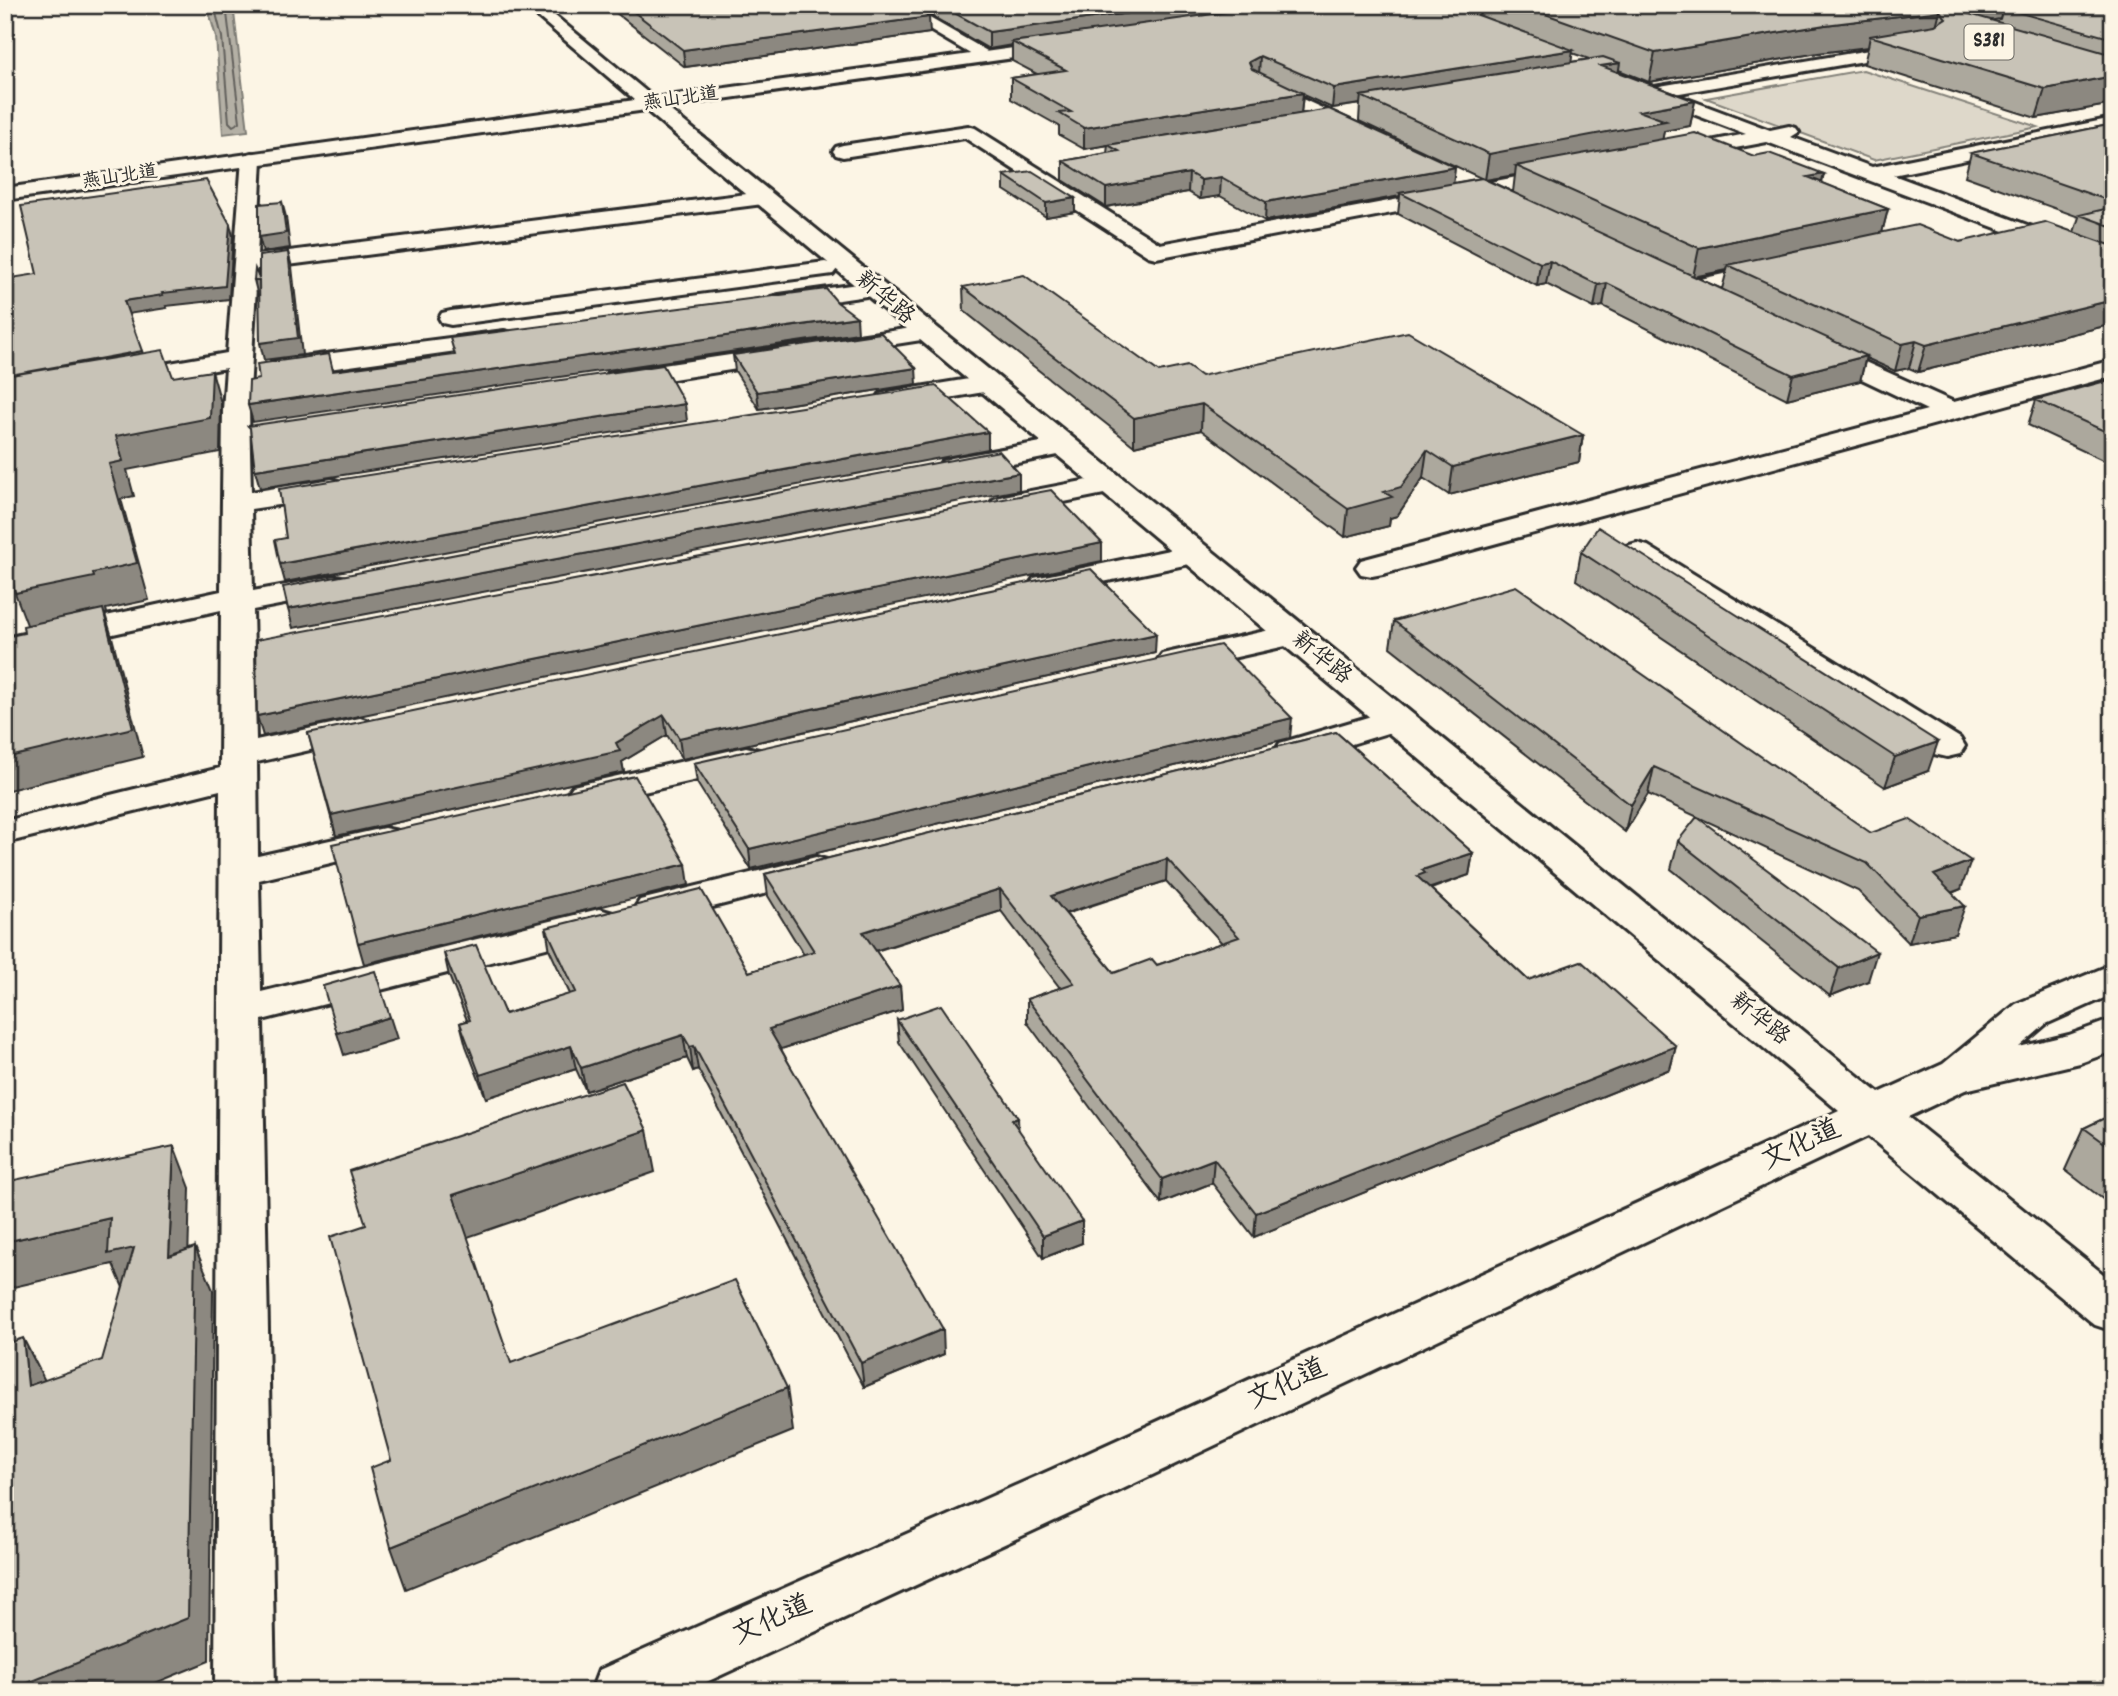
<svg xmlns="http://www.w3.org/2000/svg" width="2118" height="1696" viewBox="0 0 2118 1696" font-family="Dekko,'LXGW WenKai TC',sans-serif">
	<style>
		.green { fill: #ded8ca; stroke: #84827a; stroke-width: 2 }
		.water { fill: #b4b0a5; stroke: #7d7b74; stroke-width: 2 }
		.lines { fill: none; stroke-linecap: round; stroke-linejoin: round }
		.shore { stroke: #62605c; stroke-width: 2 }
		.minor-casing { stroke: #2b2b2b; stroke-width: 6 }
		.major-casing { stroke: #2b2b2b; stroke-width: 6 }
		.minor { fill: #fcf5e5; fill-rule: evenodd }
		.major { fill: #fcf5e5; fill-rule: evenodd }
		.wall { fill: #aca89d; stroke: #2b2b2b; stroke-width: 2; fill-rule: evenodd }
		.shaded-wall { fill: #8c8880; stroke: #2b2b2b; stroke-width: 2 }
		.building { fill: #c8c3b7; stroke: #2b2b2b; stroke-width: 2; fill-rule: evenodd }
		.labels { text-anchor: middle; dominant-baseline: central; stroke-width: 6; stroke-linejoin: round; paint-order: stroke }
		.far-street-label { font-size: 19px; fill: #2b2b2b; stroke: #fcf5e5 }
		.shield { fill: #fcf5e5; stroke: #6a6863; stroke-width: 2 }
		.shield-label { font-size: 21px; font-weight: bold; fill: #2b2b2b }
		.street-label { font-size: 23px; fill: #2b2b2b; stroke: #fcf5e5 }
		.near-street-label { font-size: 28px; fill: #2b2b2b; stroke: #fcf5e5 }
	</style>
	<rect width="100%" height="100%" fill="#fcf5e5"/>
	<filter id="ink" filterUnits="userSpaceOnUse"><feTurbulence type="fractalNoise" baseFrequency=".0143" numOctaves="2"/><feDisplacementMap in="SourceGraphic" scale="14" xChannelSelector="R" yChannelSelector="G"/><feConvolveMatrix kernelMatrix="1 2 1 2 8 2 1 2 1" color-interpolation-filters="sRGB"/></filter>
	<g filter="url(#ink)">
		<path class="green" d="M 1863,70 L 2038,127 L 1874,160 L 1706,98 Z"/>
		<path class="water" d="M 207,5 L 233,5 L 248,131 L 223,134 L 216,37 Z"/>
		<g class="lines">
			<path class="shore" d="M 214,5 L 222,37 L 229,122 L 233,126 L 240,122 L 226,5"/>
			<defs>
				<path id="minor" d="M 887,5 L 907,5 L 987,51 L 978,56 L 972,55 Z
					M 1916,42 L 1922,43 L 1925,47 L 1922,51 L 1674,94 L 1770,130 L 1789,126 L 1796,128 L 1799,132 L 1791,137 L 1872,167 L 2113,118 L 2113,130 L 1893,175 L 2113,257 L 2113,272 L 1767,142 L 1672,160 L 1665,158 L 1662,154 L 1665,150 L 1746,134 L 1640,94 L 1637,90 L 1646,84 L 1654,87 Z
					M 1259,79 L 1370,130 L 1373,134 L 1363,140 L 1356,138 L 1253,88 L 1250,84 L 1253,80 Z
					M 968,126 L 975,128 L 1160,244 L 1565,168 L 1572,170 L 1575,174 L 1572,178 L 1565,180 L 1156,258 L 1148,256 L 965,138 L 843,157 L 836,155 L 833,151 L 836,147 L 843,145 Z
					M 252,153 L 259,155 L 262,159 L 257,255 L 763,192 L 771,193 L 774,198 L 771,203 L 763,204 L 257,269 L 249,410 L 251,492 L 332,479 L 342,482 L 346,488 L 342,494 L 332,497 L 251,509 L 253,591 L 336,576 L 347,578 L 352,585 L 347,592 L 253,610 L 256,740 L 360,718 L 372,722 L 378,729 L 372,736 L 257,762 L 258,856 L 384,828 L 398,831 L 403,839 L 398,847 L 259,880 L 261,992 L 599,909 L 613,913 L 619,922 L 613,931 L 262,1020 L 275,1691 L 215,1691 L 220,790 L 5,843 L 5,821 L 220,768 L 221,610 L 5,658 L 5,638 L 221,591 L 223,410 L 226,368 L 118,388 L 109,386 L 105,380 L 109,374 L 118,372 L 227,353 L 242,159 L 245,155 Z
					M 825,262 L 833,264 L 837,269 L 833,274 L 451,325 L 442,323 L 439,318 L 442,313 L 451,311 Z
					M 1774,263 L 1782,265 L 1786,270 L 1782,275 L 1690,295 L 1682,293 L 1678,288 L 1682,283 Z
					M 872,282 L 880,284 L 884,289 L 880,294 L 779,309 L 771,307 L 767,302 L 771,297 L 779,295 Z
					M 925,326 L 934,328 L 937,333 L 934,338 L 616,388 L 607,386 L 603,380 L 607,374 L 616,372 Z
					M 504,331 L 513,333 L 516,338 L 513,343 L 279,376 L 270,373 L 266,368 L 270,363 L 279,360 Z
					M 1816,340 L 1954,402 L 2113,360 L 2113,376 L 1383,574 L 1372,576 L 1361,574 L 1356,567 L 1361,560 L 1927,410 L 1807,353 L 1803,348 L 1807,343 Z
					M 987,376 L 996,378 L 1000,384 L 996,390 L 889,408 L 880,406 L 876,400 L 880,394 L 889,392 Z
					M 1063,438 L 1073,440 L 1077,446 L 1073,452 L 952,476 L 942,473 L 938,467 L 942,461 L 952,458 Z
					M 1109,476 L 1119,479 L 1123,485 L 1119,491 L 1004,514 L 994,511 L 989,505 L 994,499 L 1004,496 Z
					M 1637,543 L 1648,546 L 1960,738 L 1965,746 L 1960,754 L 1947,757 L 1934,754 L 1626,558 L 1622,552 L 1626,546 Z
					M 1193,545 L 1204,547 L 1208,554 L 1204,561 L 1045,594 L 1034,592 L 1029,585 L 1034,578 L 1045,576 Z
					M 1292,625 L 1304,628 L 1308,635 L 1304,642 L 1174,671 L 1162,668 L 1157,661 L 1162,654 Z
					M 1395,709 L 1407,713 L 1413,720 L 1407,727 L 1293,762 L 1280,759 L 1275,751 L 1280,743 Z
					M 746,747 L 759,750 L 764,758 L 759,766 L 586,805 L 573,802 L 567,794 L 573,786 Z
					M 816,857 L 830,861 L 836,869 L 830,877 L 654,922 L 640,918 L 634,909 L 640,900 Z"/>
				<path id="major" d="M 524,5 L 542,5 L 654,98 L 1064,41 L 1070,42 L 1073,46 L 1070,50 L 1064,51 L 666,107 L 1879,1093 L 1943,1064 L 2016,1004 L 2113,964 L 2113,994 L 2046,1024 L 2019,1047 L 2069,1035 L 2113,1019 L 2113,1051 L 2080,1063 L 1965,1090 L 1908,1117 L 2113,1282 L 2113,1331 L 2095,1325 L 1868,1136 L 1091,1504 L 687,1691 L 591,1691 L 599,1670 L 1051,1470 L 1839,1111 L 646,110 L 5,200 L 5,188 L 635,100 Z"/>
			</defs>
			<use href="#minor" class="minor-casing"/>
			<use href="#major" class="major-casing"/>
			<use href="#minor" class="minor"/>
			<use href="#major" class="major"/>
		</g>
		<path class="wall" d="M 606,5 L 908,5 L 930,33 L 685,67 Z
			M 913,5 L 1451,5 L 1459,8 L 1460,5 L 2113,5 L 2113,104 L 2036,118 L 1864,64 L 1868,47 L 1818,53 L 1649,82 L 1619,70 L 1618,72 L 1695,101 L 1690,126 L 1664,131 L 1662,139 L 1754,156 L 1824,174 L 1822,183 L 1888,209 L 1882,232 L 1960,242 L 2074,232 L 2079,217 L 1965,176 L 1971,153 L 2113,124 L 2113,324 L 1918,372 L 1909,368 L 1895,371 L 1866,358 L 1860,381 L 1787,399 L 1603,306 L 1594,308 L 1546,284 L 1537,286 L 1398,214 L 1400,196 L 1265,221 L 1220,196 L 1200,199 L 1188,192 L 1106,207 L 1063,180 L 1063,161 L 1107,153 L 1108,145 L 1084,149 L 1059,135 L 1059,126 L 1011,99 L 1011,78 L 1037,74 L 1012,61 L 1012,45 L 989,49 ZM 1572,53 L 1589,59 L 1571,62 ZM 1303,95 L 1332,108 L 1360,104 L 1359,121 L 1481,178 L 1453,183 L 1455,167 L 1301,113 ZM 1515,175 L 1513,192 L 1487,180 ZM 1727,270 L 1722,289 L 1695,277 Z
			M 1004,175 L 1075,198 L 1075,212 L 1046,217 L 1004,190 Z
			M 963,287 L 1159,372 L 1201,376 L 1583,435 L 1579,462 L 1449,495 L 1423,478 L 1397,516 L 1390,518 L 1389,526 L 1345,537 L 1201,430 L 1134,446 L 964,311 Z
			M 733,355 L 917,384 L 759,409 L 735,371 Z
			M 2113,379 L 2113,465 L 2028,425 L 2036,400 Z
			M 1581,552 L 1928,771 L 1885,787 L 1576,580 Z
			M 1394,621 L 1871,833 L 1961,889 L 1952,893 L 1955,934 L 1909,943 L 1858,891 L 1648,794 L 1625,832 L 1390,647 Z
			M 1155,653 L 682,759 L 667,735 L 622,762 L 624,772 L 336,836 L 308,733 Z
			M 1336,732 L 1473,853 L 1469,875 L 1431,889 L 1528,980 L 1676,1046 L 1670,1069 L 1254,1237 L 1212,1183 L 1161,1203 L 1027,1022 L 1027,999 L 1060,988 L 1001,911 L 876,951 L 900,986 L 902,1010 L 781,1049 L 944,1354 L 864,1387 L 698,1069 L 693,1071 L 687,1058 L 586,1091 L 576,1069 L 486,1098 L 466,1046 L 460,1023 L 467,1020 L 449,976 L 444,953 L 505,1014 L 570,994 L 550,951 L 546,928 L 749,972 L 804,955 L 768,896 L 765,874 ZM 1166,881 L 1222,943 L 1157,965 L 1114,973 L 1066,914 Z
			M 1290,738 L 751,869 L 697,783 L 694,763 Z
			M 1678,841 L 1868,981 L 1830,996 L 1671,869 Z
			M 897,1020 L 1082,1243 L 1043,1258 L 899,1042 Z
			M 2113,1114 L 2113,1207 L 2065,1170 L 2084,1128 Z"/>
		<path class="shaded-wall" d="M 1188,5 L 1301,5 L 1012,42 L 1012,45 L 989,49 L 989,32 Z
			M 1973,5 L 2078,5 L 2003,8 L 2000,19 L 1973,24 L 1968,27 Z
			M 1940,11 L 1933,38 L 1870,36 L 1868,47 L 1818,53 L 1649,82 L 1655,53 L 1825,25 Z
			M 929,17 L 930,33 L 685,67 L 683,50 Z
			M 1573,50 L 1570,70 L 1361,96 L 1360,104 L 1332,108 L 1334,88 Z
			M 1260,56 L 1259,76 L 1248,82 L 1249,62 Z
			M 1620,63 L 1616,87 L 1601,66 Z
			M 2113,76 L 2113,104 L 2036,118 L 2045,89 Z
			M 1303,93 L 1301,114 L 1084,149 L 1084,128 Z
			M 1695,101 L 1690,126 L 1664,131 L 1661,147 L 1516,166 L 1515,175 L 1485,180 L 1489,154 L 1639,111 Z
			M 1455,167 L 1453,186 L 1400,193 L 1400,196 L 1265,221 L 1266,202 Z
			M 1189,173 L 1188,192 L 1106,207 L 1106,188 Z
			M 1824,174 L 1817,202 L 1808,177 Z
			M 1221,177 L 1220,196 L 1200,199 L 1201,180 Z
			M 1075,198 L 1075,212 L 1046,217 L 1046,203 Z
			M 282,202 L 286,217 L 290,248 L 263,252 L 259,237 Z
			M 1888,209 L 1881,237 L 1728,265 L 1727,270 L 1693,277 L 1699,248 Z
			M 230,224 L 233,236 L 229,299 L 166,306 L 167,308 L 128,314 L 124,301 L 162,293 Z
			M 288,252 L 292,267 L 302,355 L 264,360 L 260,343 Z
			M 1550,261 L 1546,284 L 1537,286 L 1540,263 Z
			M 254,280 L 259,280 L 263,295 L 258,296 Z
			M 1607,283 L 1603,306 L 1594,308 L 1598,285 Z
			M 2113,300 L 2113,324 L 1918,372 L 1926,345 Z
			M 857,317 L 858,333 L 253,422 L 248,405 Z
			M 1916,341 L 1909,368 L 1895,371 L 1902,344 Z
			M 142,351 L 146,365 L 5,377 Z
			M 1866,356 L 1860,381 L 1787,399 L 1793,375 Z
			M 916,368 L 917,384 L 759,409 L 757,392 Z
			M 212,371 L 221,403 L 220,452 L 127,470 L 134,496 L 121,499 L 149,600 L 106,609 L 107,613 L 105,614 L 112,637 L 143,757 L 5,791 L 5,758 L 29,630 L 15,593 L 93,573 L 109,464 L 116,436 Z
			M 685,404 L 687,421 L 260,488 L 255,470 Z
			M 1202,404 L 1201,430 L 1134,446 L 1134,418 Z
			M 988,432 L 988,449 L 285,582 L 280,564 Z
			M 1583,435 L 1579,462 L 1449,495 L 1453,467 Z
			M 1427,450 L 1423,478 L 1397,516 L 1390,518 L 1389,526 L 1345,537 L 1348,509 L 1384,492 Z
			M 1019,473 L 1019,490 L 293,628 L 288,609 Z
			M 1102,543 L 1102,561 L 263,736 L 257,716 Z
			M 1156,634 L 1155,653 L 682,759 L 679,738 Z
			M 664,715 L 667,735 L 622,762 L 624,772 L 336,836 L 331,815 L 616,743 Z
			M 1292,718 L 1290,738 L 751,869 L 749,849 Z
			M 1938,742 L 1928,771 L 1885,787 L 1895,757 Z
			M 1654,767 L 1648,794 L 1625,832 L 1631,805 Z
			M 1473,853 L 1469,875 L 1422,891 L 1417,876 L 1422,870 Z
			M 1167,859 L 1166,881 L 1051,918 L 1051,896 Z
			M 1971,861 L 1961,889 L 1924,903 L 1934,875 Z
			M 686,864 L 689,885 L 364,964 L 358,943 Z
			M 1000,889 L 1001,911 L 865,954 L 863,932 Z
			M 1965,906 L 1955,934 L 1909,943 L 1918,915 Z
			M 1877,952 L 1868,981 L 1830,996 L 1839,968 Z
			M 900,986 L 902,1010 L 772,1052 L 769,1029 Z
			M 390,1017 L 397,1039 L 344,1055 L 337,1033 Z
			M 683,1035 L 687,1058 L 586,1091 L 581,1068 Z
			M 571,1046 L 576,1069 L 486,1098 L 480,1075 Z
			M 694,1046 L 698,1069 L 693,1071 L 690,1047 Z
			M 1676,1046 L 1670,1069 L 1254,1237 L 1256,1213 Z
			M 1018,1118 L 1019,1140 L 1012,1120 Z
			M 647,1130 L 655,1172 L 465,1238 L 453,1195 Z
			M 174,1146 L 190,1188 L 187,1299 L 169,1256 Z
			M 1214,1159 L 1212,1183 L 1161,1203 L 1162,1179 Z
			M 110,1218 L 134,1248 L 127,1297 L 113,1264 L 5,1289 L 5,1242 Z
			M 1082,1221 L 1082,1243 L 1043,1258 L 1043,1236 Z
			M 195,1247 L 213,1290 L 209,1661 L 136,1691 L 8,1691 Z
			M 943,1329 L 944,1354 L 864,1387 L 861,1363 Z
			M 23,1338 L 45,1381 L 28,1386 Z
			M 787,1388 L 793,1431 L 406,1589 L 391,1547 Z"/>
		<path class="building" d="M 625,5 L 908,5 L 929,17 L 683,50 Z
			M 940,5 L 1188,5 L 989,32 Z
			M 1278,5 L 1451,5 L 1573,50 L 1334,88 L 1260,56 L 1249,62 L 1252,69 L 1303,93 L 1084,128 L 1059,113 L 1071,112 L 1011,78 L 1066,70 L 1012,42 Z
			M 1520,5 L 1938,5 L 2113,55 L 2113,76 L 2045,89 L 1870,36 L 1935,25 L 1946,18 L 1940,11 L 1825,25 L 1655,53 Z
			M 2020,5 L 2113,5 L 2113,39 L 2003,8 Z
			M 1603,57 L 1620,63 L 1601,66 L 1695,101 L 1639,111 L 1666,121 L 1489,154 L 1361,96 Z
			M 1329,109 L 1455,167 L 1266,202 L 1221,177 L 1201,180 L 1189,173 L 1106,188 L 1063,161 L 1119,151 L 1108,145 Z
			M 2113,124 L 2113,202 L 1971,153 Z
			M 1695,133 L 1754,156 L 1769,153 L 1824,174 L 1808,177 L 1888,209 L 1699,248 L 1516,166 Z
			M 1032,171 L 1075,198 L 1046,203 L 1004,175 Z
			M 1482,178 L 1866,356 L 1793,375 L 1607,283 L 1598,285 L 1550,261 L 1540,263 L 1400,193 Z
			M 206,180 L 230,224 L 225,286 L 162,293 L 163,295 L 124,301 L 142,351 L 5,376 L 5,279 L 37,274 L 21,206 Z
			M 282,202 L 286,233 L 259,237 L 259,204 Z
			M 2113,207 L 2113,227 L 2080,215 Z
			M 2045,222 L 2113,246 L 2113,300 L 1926,345 L 1916,341 L 1902,344 L 1728,265 L 1917,225 L 1960,242 Z
			M 288,252 L 298,338 L 260,343 L 259,280 L 254,280 L 255,269 L 259,278 L 259,256 Z
			M 1024,275 L 1159,372 L 1187,366 L 1201,376 L 1408,332 L 1583,435 L 1453,467 L 1427,450 L 1401,487 L 1384,492 L 1392,497 L 1348,509 L 1202,404 L 1134,418 L 963,287 Z
			M 826,289 L 837,302 L 857,317 L 248,405 L 249,381 L 259,379 L 257,364 L 329,354 L 333,371 L 455,355 L 450,338 Z
			M 881,333 L 916,368 L 757,392 L 733,355 Z
			M 163,350 L 173,377 L 212,371 L 210,418 L 116,436 L 123,461 L 109,464 L 137,563 L 93,573 L 94,577 L 15,593 L 5,542 L 5,502 L 7,502 L 5,491 L 5,376 Z
			M 663,365 L 685,404 L 255,470 L 250,428 L 248,426 Z
			M 2113,379 L 2113,435 L 2036,400 Z
			M 936,386 L 988,432 L 280,564 L 275,540 L 286,538 L 279,489 Z
			M 999,451 L 1019,473 L 288,609 L 283,587 Z
			M 1051,490 L 1102,543 L 257,716 L 256,640 Z
			M 1598,527 L 1938,742 L 1895,757 L 1581,552 Z
			M 1091,569 L 1156,634 L 679,738 L 664,715 L 616,743 L 620,751 L 331,815 L 308,733 Z
			M 1516,586 L 1871,833 L 1909,819 L 1971,861 L 1934,875 L 1965,906 L 1918,915 L 1867,863 L 1654,767 L 1631,805 L 1394,621 Z
			M 103,609 L 133,728 L 5,758 L 5,637 L 24,633 L 23,626 Z
			M 1220,645 L 1292,718 L 749,849 L 694,763 Z
			M 1336,732 L 1473,853 L 1422,870 L 1425,873 L 1417,876 L 1528,980 L 1581,961 L 1676,1046 L 1256,1213 L 1214,1159 L 1162,1179 L 1027,999 L 1074,983 L 1000,889 L 863,932 L 900,986 L 769,1029 L 943,1329 L 861,1363 L 694,1046 L 690,1047 L 683,1035 L 581,1068 L 571,1046 L 480,1075 L 460,1023 L 470,1020 L 444,953 L 476,945 L 505,1014 L 576,992 L 546,928 L 701,889 L 749,972 L 814,951 L 765,874 ZM 1167,859 L 1239,937 L 1157,965 L 1152,959 L 1114,973 L 1051,896 Z
			M 635,776 L 686,864 L 358,943 L 332,844 Z
			M 1697,817 L 1877,952 L 1839,968 L 1678,841 Z
			M 375,971 L 390,1017 L 337,1033 L 323,986 Z
			M 941,1005 L 1018,1118 L 1012,1120 L 1082,1221 L 1043,1236 L 897,1020 Z
			M 623,1082 L 647,1130 L 453,1195 L 511,1363 L 735,1280 L 787,1388 L 391,1547 L 370,1468 L 391,1460 L 330,1237 L 366,1225 L 349,1171 Z
			M 2113,1114 L 2113,1149 L 2084,1128 Z
			M 174,1146 L 169,1256 L 195,1247 L 188,1618 L 8,1691 L 5,1691 L 5,1344 L 23,1338 L 28,1386 L 102,1360 L 134,1248 L 108,1254 L 110,1218 L 5,1242 L 5,1182 Z"/>
	</g>
	<g class="labels">
		<g class="far-street-label">
			<text transform="translate(681 100) rotate(-8)">燕山北道</text>
			<text transform="translate(120 178) rotate(-8)">燕山北道</text>
		</g>
		<rect class="shield" x="1964.5" y="24.5" width="49" height="35" rx="5"/>
		<g class="shield-label">
			<text x="1989" y="42">S381</text>
		</g>
		<g class="street-label">
			<text transform="translate(884 299) rotate(40)">新华路</text>
			<text transform="translate(1321 659) rotate(39)">新华路</text>
			<text transform="translate(1759 1020) rotate(39)">新华路</text>
		</g>
		<g class="near-street-label">
			<text transform="translate(1802 1147) rotate(-25)">文化道</text>
			<text transform="translate(1288 1386) rotate(-25)">文化道</text>
			<text transform="translate(773 1622) rotate(-24)">文化道</text>
		</g>
	</g>
	<rect width="2118" height="1696" fill="none" stroke="#fcf5e5" stroke-width="28"/>
	<rect x="14" y="14" width="2090" height="1668" fill="none" stroke="#2b2b2b" stroke-width="2.5" filter="url(#ink)"/>
</svg>
